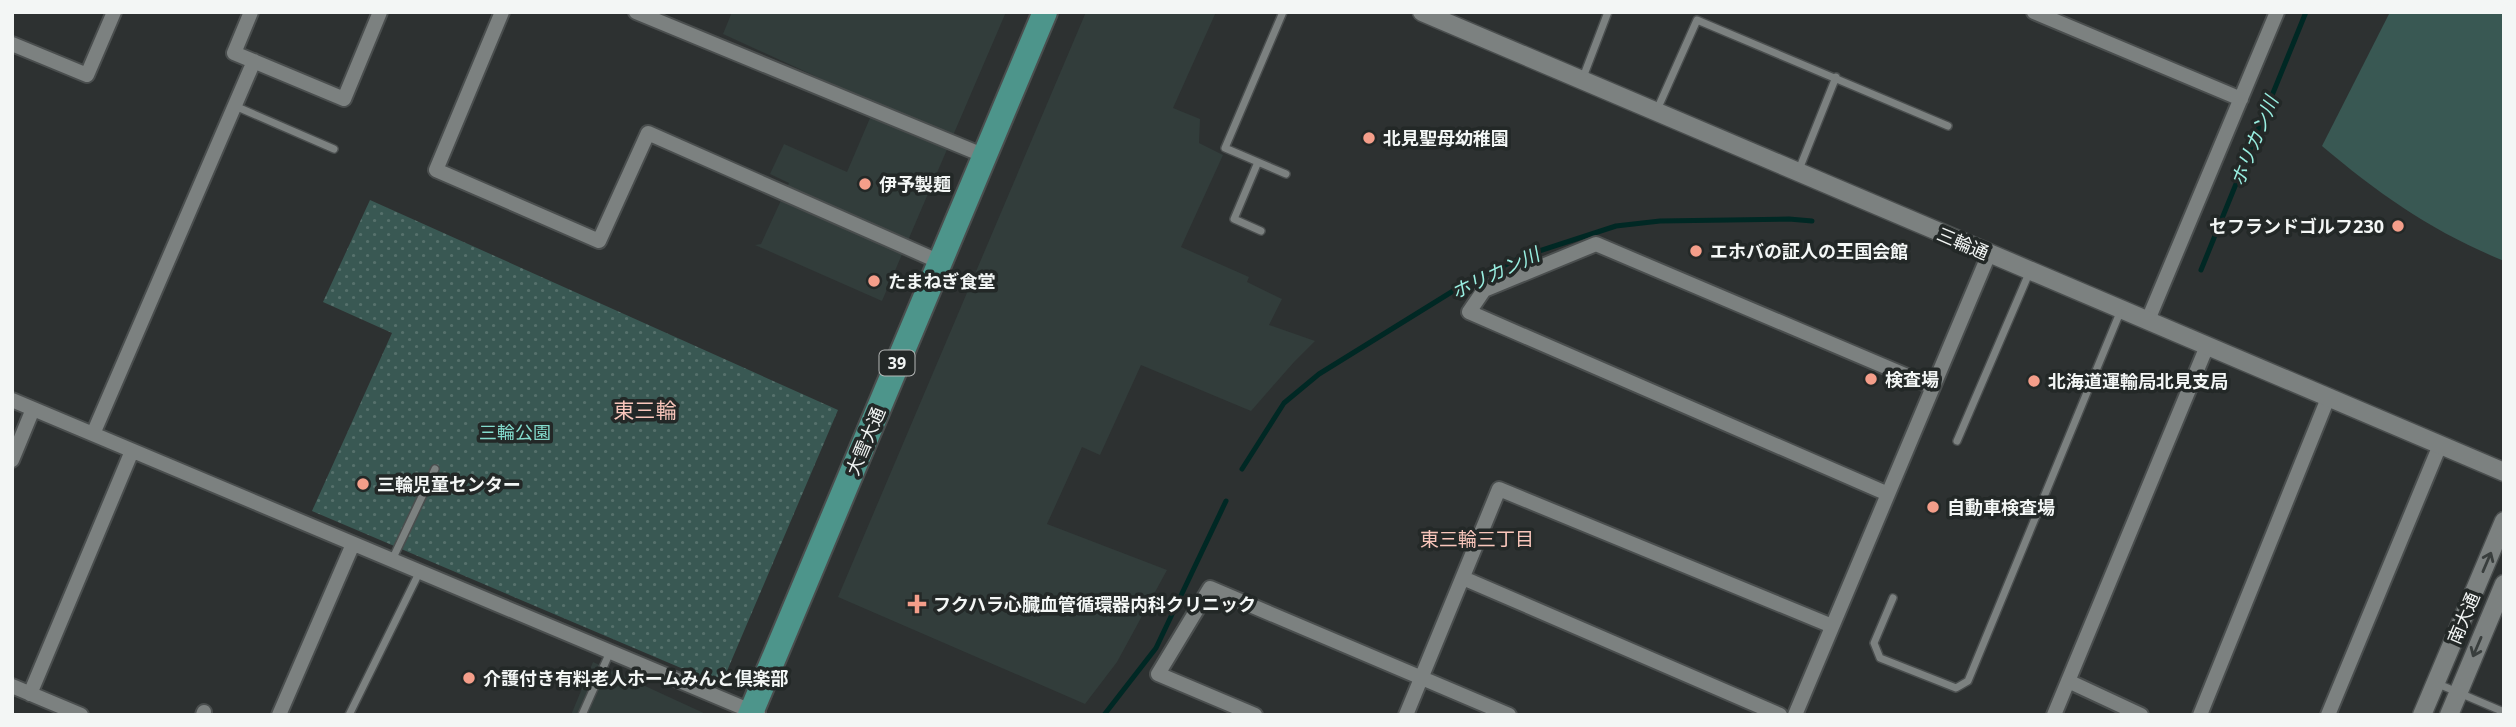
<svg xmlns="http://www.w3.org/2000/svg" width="2516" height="727" viewBox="0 0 2516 727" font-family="'Open Sans','Noto Sans JP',sans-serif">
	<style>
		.built { fill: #323d3b }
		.grass { fill: url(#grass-dots) }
		.pitch { fill: #395853 }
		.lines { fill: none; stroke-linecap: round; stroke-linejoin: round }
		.stream { stroke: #002824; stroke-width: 5 }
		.service-casing { stroke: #4a4e4e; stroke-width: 10 }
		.minor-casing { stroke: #4a4e4e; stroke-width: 18 }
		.tertiary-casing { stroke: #4a4e4e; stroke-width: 21 }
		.trunk-casing { stroke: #4a4e4e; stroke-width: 28 }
		.service { stroke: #7c8180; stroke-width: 7 }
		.minor { stroke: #7c8180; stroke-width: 14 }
		.tertiary { stroke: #7c8180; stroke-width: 18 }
		.trunk { stroke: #4d958b; stroke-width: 24 }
		.oneway { stroke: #393e3d }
		.poi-dot { fill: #f49e8a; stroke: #232827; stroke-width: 2.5 }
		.labels { text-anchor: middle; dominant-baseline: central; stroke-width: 7; stroke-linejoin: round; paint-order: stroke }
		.shield { fill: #232827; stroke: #b5b8b7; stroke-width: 2 }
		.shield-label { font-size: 16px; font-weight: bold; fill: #f3f6f5 }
		.poi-label { font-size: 18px; font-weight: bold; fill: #f3f6f5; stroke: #232827; text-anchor: start }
		.street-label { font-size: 18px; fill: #f3f6f5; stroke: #232827 }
		.park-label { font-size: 18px; fill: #84dcce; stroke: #232827 }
		.water-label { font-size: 19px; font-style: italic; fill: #99f0e2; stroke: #232827 }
		.neighbourhood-label { font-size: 19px; fill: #f9c6bb; stroke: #232827 }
		.quarter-label { font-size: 21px; fill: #f9c6bb; stroke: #232827 }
	</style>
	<defs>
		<pattern id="grass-dots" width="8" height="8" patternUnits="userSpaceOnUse" patternTransform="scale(1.75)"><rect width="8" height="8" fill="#395853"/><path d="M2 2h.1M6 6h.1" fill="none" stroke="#56716c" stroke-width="1.8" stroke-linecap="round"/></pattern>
	</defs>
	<rect width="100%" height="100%" fill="#2d3131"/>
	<path class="built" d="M 732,12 L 1006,12 L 882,301 L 755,245 L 761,244 L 789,183 L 770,174 L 784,144 L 847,172 L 876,104 L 723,34 Z
		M 1086,12 L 1216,12 L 1173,108 L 1200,119 L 1199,143 L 1223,155 L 1181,247 L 1249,277 L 1247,282 L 1282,299 L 1269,325 L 1315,341 L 1294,362 L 1251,411 L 1141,365 L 1100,455 L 1082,447 L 1047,524 L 1167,570 L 1117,662 L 1085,704 L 838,597 Z
		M 593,662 L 708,715 L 571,715 Z"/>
	<path class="grass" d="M 370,200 L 838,410 L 721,685 L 312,511 L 392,333 L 323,302 Z"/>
	<path class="pitch" d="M 2390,12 L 2504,12 L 2504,261 C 2433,232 2380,195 2322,146 Z"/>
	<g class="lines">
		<path class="stream" d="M 2201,270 L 2306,12
			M 1242,469 L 1284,403 L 1319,374 L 1466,283 L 1527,255 L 1616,226 L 1660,221 L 1789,219 L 1812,221
			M 1104,715 L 1156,648 L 1226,501"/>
		<defs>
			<path id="service" d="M 1283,12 L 1225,148 L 1286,174
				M 1582,80 L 1608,12
				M 235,106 L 334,149
				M 1656,112 L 1697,20 L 1948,126
				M 1258,162 L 1234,219 L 1261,231
				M 1798,172 L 1836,77
				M 1957,441 L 2030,271
				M 392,560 L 435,469
				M 1893,598 L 1874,643 L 1880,658 L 1956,688 L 1968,681 L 2121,310
				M 2436,683 L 2504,712
				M 349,715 L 419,573
				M 582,715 L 610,652"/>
			<path id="minor" d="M 251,12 L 234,53 L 344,99 L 380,12
				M 502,12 L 436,170 L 599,241 L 648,133 L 940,262
				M 636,12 L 985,156
				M 2034,12 L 2241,99
				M 12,44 L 87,75 L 114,12
				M 2148,320 L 2277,12
				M 12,400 L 758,714
				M 93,434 L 254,61
				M 12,460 L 33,409
				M 1888,494 L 1469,312 L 1484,290 L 1596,244 L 1933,387
				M 1463,578 L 1780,715
				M 2068,681 L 2141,715
				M 12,686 L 81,715
				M 30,694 L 132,451
				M 203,715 L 204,712
				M 279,715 L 353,544
				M 1255,715 L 1158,674 L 1210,588 L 1509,715
				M 1406,715 L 1499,489 L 1832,626
				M 1795,715 L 1989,254
				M 2054,715 L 2207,346
				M 2200,715 L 2328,398
				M 2328,715 L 2440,445"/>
			<path id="tertiary" d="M 1422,12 L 2504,472
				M 2422,715 L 2504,521
				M 2449,715 L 2504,584"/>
			<path id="trunk" d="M 750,715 L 1045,12"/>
		</defs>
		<use href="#service" class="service-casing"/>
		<use href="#minor" class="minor-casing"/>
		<use href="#tertiary" class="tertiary-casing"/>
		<use href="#trunk" class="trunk-casing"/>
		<use href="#service" class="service"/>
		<use href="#minor" class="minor"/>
		<use href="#tertiary" class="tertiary"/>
		<use href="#trunk" class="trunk"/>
	</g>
	<defs><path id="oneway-shaft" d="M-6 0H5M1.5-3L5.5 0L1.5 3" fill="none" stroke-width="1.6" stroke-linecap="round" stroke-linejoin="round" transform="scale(1.75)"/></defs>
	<g class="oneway">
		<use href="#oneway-shaft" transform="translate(2487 562) rotate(-67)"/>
		<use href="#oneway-shaft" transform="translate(2477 647) rotate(113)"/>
	</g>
	<g class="poi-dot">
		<circle cx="1369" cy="138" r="7"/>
		<circle cx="865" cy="184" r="7"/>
		<circle cx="2398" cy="226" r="7"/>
		<circle cx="1696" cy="251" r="7"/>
		<circle cx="874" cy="281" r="7"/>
		<circle cx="1871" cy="379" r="7"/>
		<circle cx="2034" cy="381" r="7"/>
		<circle cx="363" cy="484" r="7"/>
		<circle cx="1933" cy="507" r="7"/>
		<path d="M913.5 593.5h7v7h7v7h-7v7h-7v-7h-7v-7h7z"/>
		<circle cx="469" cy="678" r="7"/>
	</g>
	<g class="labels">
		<rect class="shield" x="879.5" y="350.5" width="35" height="25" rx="5"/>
		<g class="shield-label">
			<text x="897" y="363">39</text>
		</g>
		<g class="poi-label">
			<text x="1383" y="138">北見聖母幼稚園</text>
			<text x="879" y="184">伊予製麺</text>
			<text x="2384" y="226" text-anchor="end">セフランドゴルフ230</text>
			<text x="1710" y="251">エホバの証人の王国会館</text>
			<text x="888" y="281">たまねぎ食堂</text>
			<text x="1885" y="379">検査場</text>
			<text x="2048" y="381">北海道運輸局北見支局</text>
			<text x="377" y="484">三輪児童センター</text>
			<text x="1947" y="507">自動車検査場</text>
			<text x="933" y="604">フクハラ心臓血管循環器内科クリニック</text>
			<text x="483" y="678">介護付き有料老人ホームみんと倶楽部</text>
		</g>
		<g class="street-label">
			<text transform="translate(1963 243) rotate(23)">三輪通</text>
			<text transform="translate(865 441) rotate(-67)">大雪大通</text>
			<text transform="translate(2463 618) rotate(-67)">南大通</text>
		</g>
		<g class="park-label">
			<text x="515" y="432">三輪公園</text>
		</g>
		<g class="water-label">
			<text transform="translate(2254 141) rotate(-68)">ホリカン川</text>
			<text transform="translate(1495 273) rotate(-25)">ホリカン川</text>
		</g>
		<g class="neighbourhood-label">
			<text x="1477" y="539">東三輪三丁目</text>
		</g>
		<g class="quarter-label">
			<text x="645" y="410">東三輪</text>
		</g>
	</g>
	<rect width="2516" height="727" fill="none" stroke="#f3f6f5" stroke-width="28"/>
</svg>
